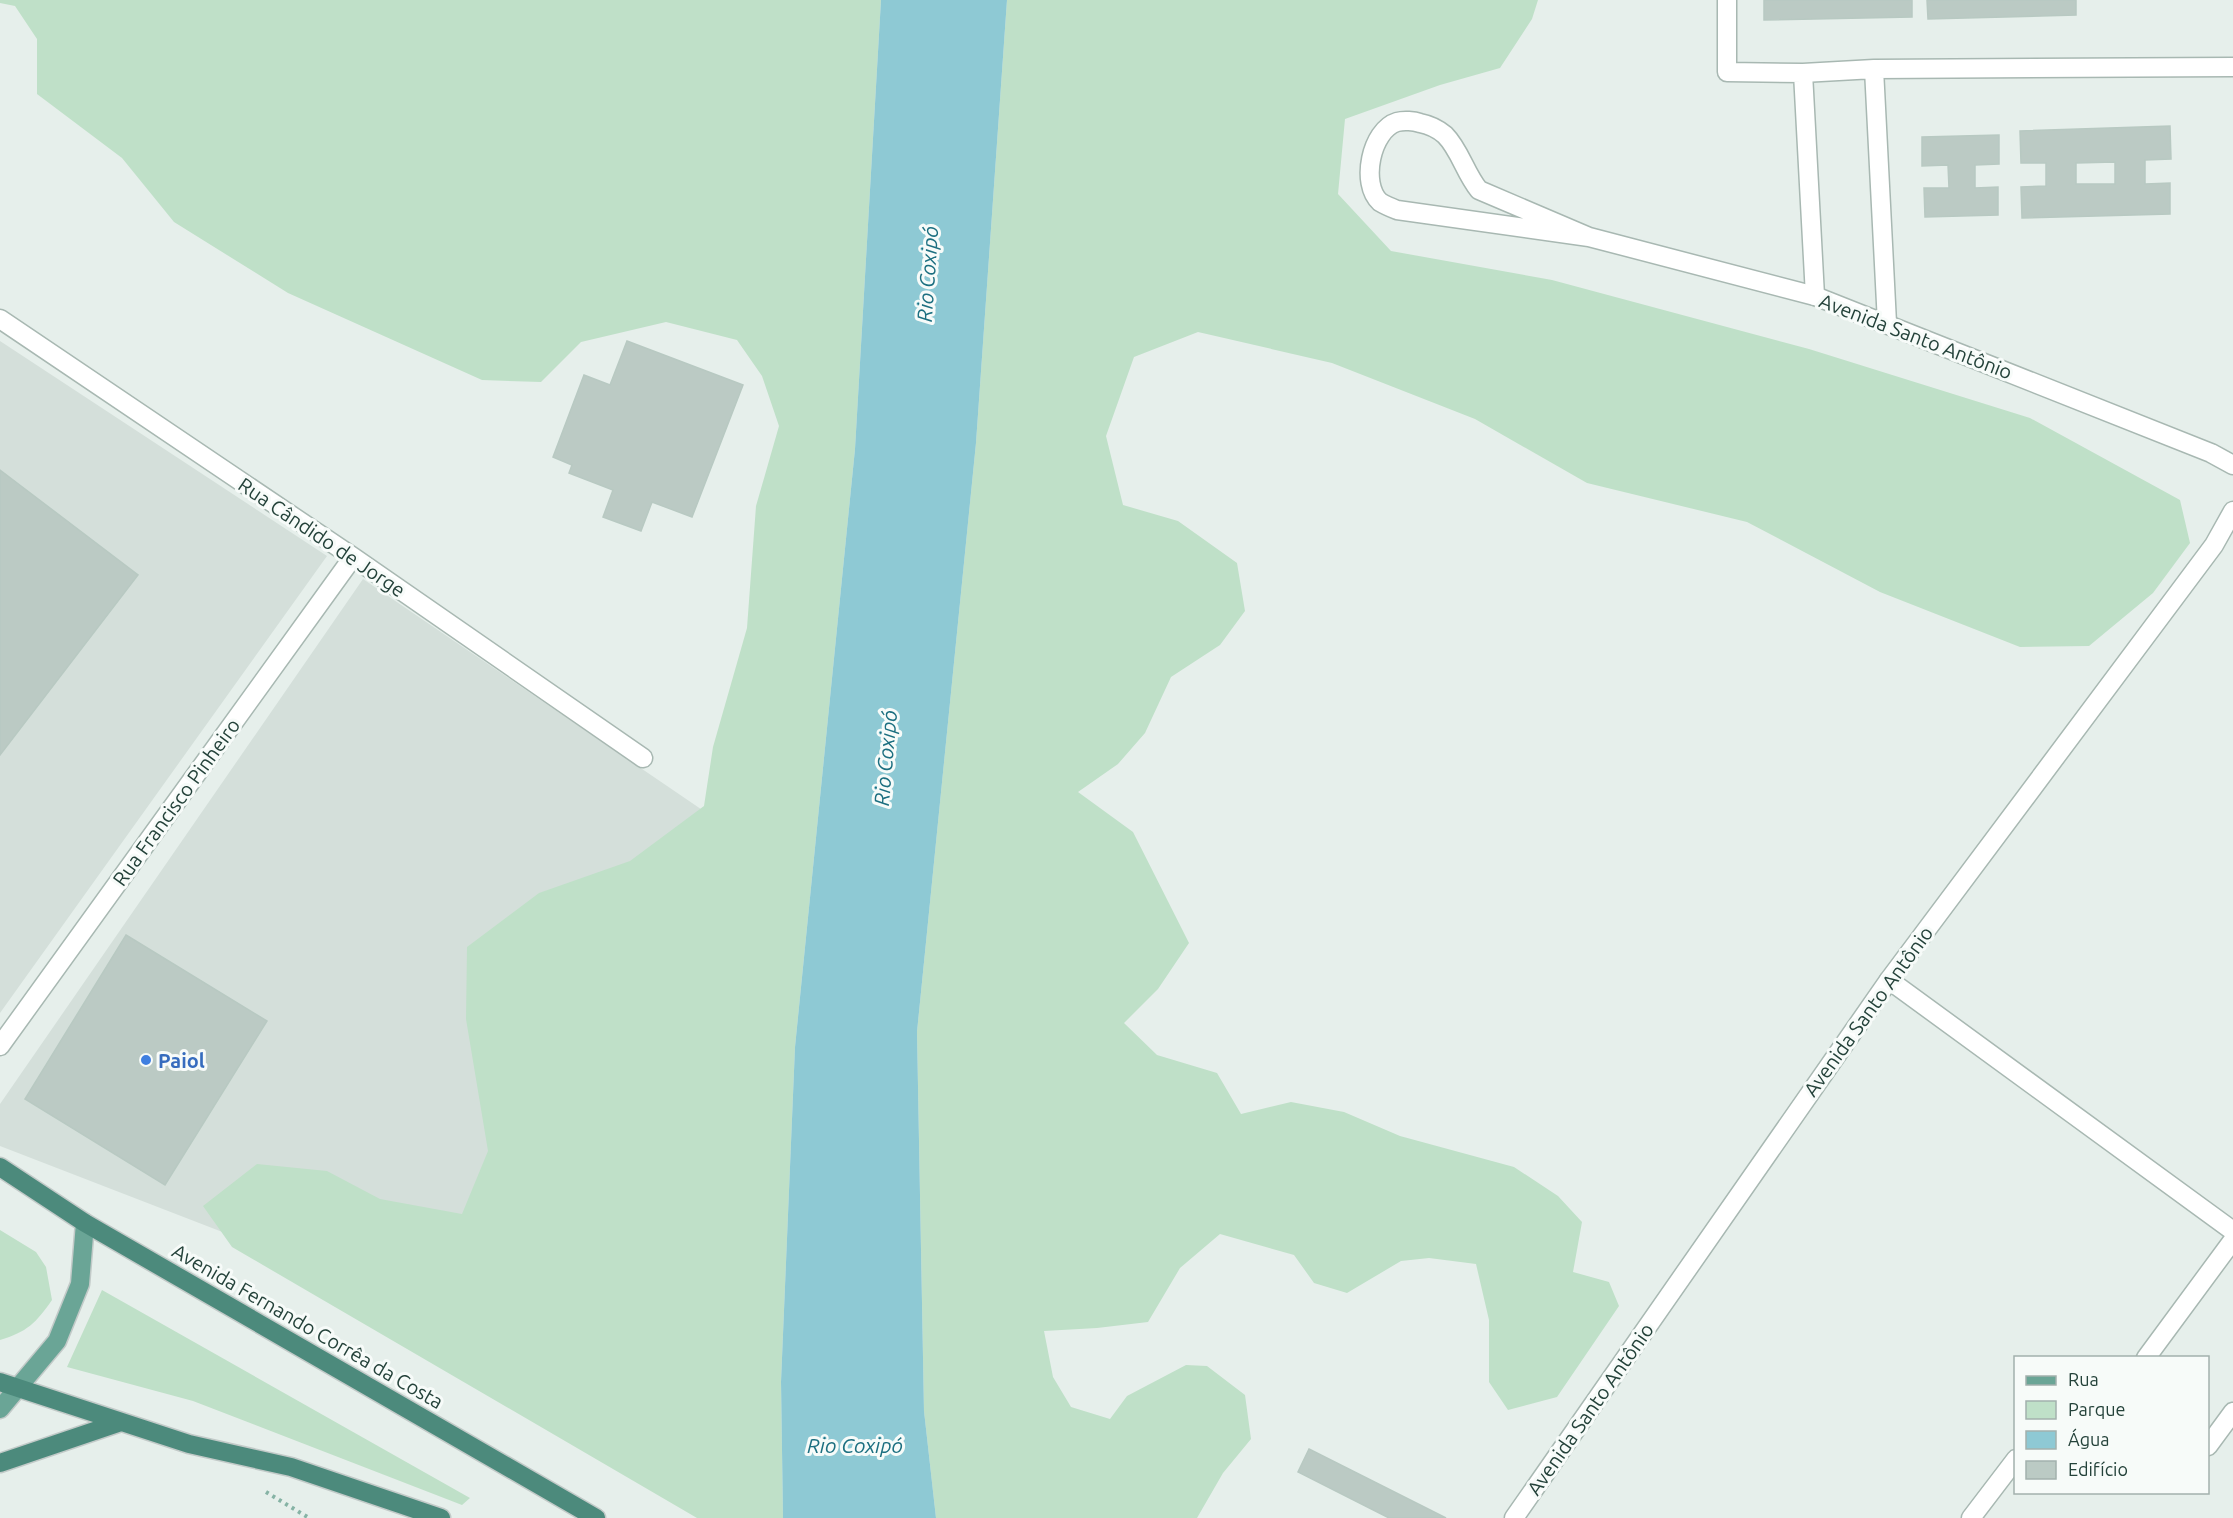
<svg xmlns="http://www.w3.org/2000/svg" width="2233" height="1518" viewBox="0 0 2233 1518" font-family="Ubuntu,sans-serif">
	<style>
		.built { fill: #d4dfda }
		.green { fill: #bfe0c8 }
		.water { fill: #8ec9d4 }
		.building { fill: #bbcac4; stroke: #b8c9c2; stroke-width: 1.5; fill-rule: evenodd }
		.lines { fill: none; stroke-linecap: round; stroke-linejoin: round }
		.service-casing { stroke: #a8b8b2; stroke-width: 21 }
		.minor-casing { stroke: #a8b8b2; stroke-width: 21 }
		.primary-casing { stroke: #c2cac8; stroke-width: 21 }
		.trunk-casing { stroke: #c2cac8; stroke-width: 21 }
		.path { stroke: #86b3a5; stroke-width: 4; stroke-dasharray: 3 4.5; stroke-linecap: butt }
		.service { stroke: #fff; stroke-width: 18 }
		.minor { stroke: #fff; stroke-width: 18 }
		.primary { stroke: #6aa596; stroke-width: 18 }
		.trunk { stroke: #4c8a7c; stroke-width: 18 }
		.shop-dot { fill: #3f7fe0; stroke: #f7fbf9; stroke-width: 2 }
		.labels { text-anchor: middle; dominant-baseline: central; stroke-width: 6; stroke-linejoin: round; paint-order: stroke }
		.street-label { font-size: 20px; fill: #24423a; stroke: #f7fbf9 }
		.shop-label { font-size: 20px; font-weight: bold; fill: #366cbe; stroke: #f7fbf9; text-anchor: start }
		.water-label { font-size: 21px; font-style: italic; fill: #1c6f80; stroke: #f7fbf9 }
	</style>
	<rect width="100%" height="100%" fill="#e6efeb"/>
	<path class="built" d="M 0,341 L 327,556 L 0,1013 Z
		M 363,579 L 789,869 L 767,1518 L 328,1273 L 0,1146 L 0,1104 Z"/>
	<path class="green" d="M 0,0 L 881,0 L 855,449 L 795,1047 L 781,1382 L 783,1518 L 697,1518 L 232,1247 L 203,1206 L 257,1164 L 327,1171 L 380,1199 L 462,1214 L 488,1151 L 466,1019 L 467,947 L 539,893 L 630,861 L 704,806 L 713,747 L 747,628 L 756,506 L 779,426 L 762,376 L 737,340 L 666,322 L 581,342 L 541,382 L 482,380 L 288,293 L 174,222 L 122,158 L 37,94 L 37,39 L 15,6 L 0,3 Z
		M 1007,0 L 1538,0 L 1532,19 L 1500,68 L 1440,85 L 1345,119 L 1338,194 L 1391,251 L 1552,280 L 1809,349 L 2030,418 L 2180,500 L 2190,543 L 2153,593 L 2089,646 L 2020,647 L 1880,592 L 1747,522 L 1587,483 L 1475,419 L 1332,363 L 1198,332 L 1134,357 L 1106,436 L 1123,505 L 1178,521 L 1237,563 L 1245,611 L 1220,645 L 1171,677 L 1145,733 L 1118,764 L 1078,792 L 1133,832 L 1189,943 L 1158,989 L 1124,1023 L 1157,1055 L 1217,1073 L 1241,1114 L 1291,1102 L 1344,1112 L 1400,1136 L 1514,1167 L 1558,1196 L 1582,1222 L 1573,1272 L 1609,1282 L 1619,1306 L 1557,1397 L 1508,1410 L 1489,1382 L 1489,1320 L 1476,1264 L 1429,1258 L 1401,1261 L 1347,1293 L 1314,1283 L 1294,1255 L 1220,1234 L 1180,1268 L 1148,1322 L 1097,1328 L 1044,1331 L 1053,1377 L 1071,1407 L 1110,1419 L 1127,1396 L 1186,1365 L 1207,1366 L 1245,1395 L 1251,1439 L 1223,1473 L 1197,1518 L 936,1518 L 924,1411 L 917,1032 L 976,443 Z
		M 0,1230 L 36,1252 L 46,1267 L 52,1300 C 36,1323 27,1332 0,1340 Z
		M 102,1290 L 470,1498 L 462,1505 L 193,1401 L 67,1367 Z"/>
	<path class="water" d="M 881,0 L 1007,0 L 976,443 L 917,1032 L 924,1411 L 936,1518 L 783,1518 L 781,1382 L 795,1047 L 855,449 Z"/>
	<path class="building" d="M 1764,0 L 1912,0 L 1912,17 L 1764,20 Z
		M 1927,0 L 2076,0 L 2076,15 L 1928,19 Z
		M 2170,126 L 2171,159 L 2145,160 L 2145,184 L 2170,183 L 2170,214 L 2022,218 L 2021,187 L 2046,186 L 2046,163 L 2021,163 L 2020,131 ZM 2115,162 L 2115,184 L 2076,184 L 2076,163 Z
		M 1999,135 L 1999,164 L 1975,165 L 1975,188 L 1998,187 L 1998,215 L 1925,217 L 1924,188 L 1949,188 L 1948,165 L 1922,166 L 1922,137 Z
		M 627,341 L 743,385 L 692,517 L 652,502 L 641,531 L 603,517 L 613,490 L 569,473 L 572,465 L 553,457 L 584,375 L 610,385 Z
		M 0,470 L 138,575 L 0,755 Z
		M 126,935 L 267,1021 L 165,1185 L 25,1099 Z
		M 1309,1449 L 1446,1518 L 1389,1518 L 1298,1472 Z"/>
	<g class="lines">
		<defs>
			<path id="service" d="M 1727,0 L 1727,72 L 1803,73
				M 1874,69 L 2233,67
				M 1815,296 L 1803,73 L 1874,69 L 1887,323
				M 1889,980 L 2233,1231
				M 2146,1358 L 2233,1240
				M 2208,1446 L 2233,1412
				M 1971,1518 L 2016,1459"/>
			<path id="minor" d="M 1589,237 L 1479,190 C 1465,173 1460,150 1445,135 C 1437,128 1430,125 1420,123 C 1414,121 1404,120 1397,122 C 1371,130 1360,184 1380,202 C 1385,205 1392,208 1397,210 L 1589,237 L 1815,296 L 2211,453 L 2233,465
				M 0,319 L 353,557 L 643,758
				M 0,1046 L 353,557
				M 1514,1518 L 1889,980 L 2214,545 L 2233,511"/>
			<path id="primary" d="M 0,1409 L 57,1341 L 80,1284 L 85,1223"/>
			<path id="trunk" d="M 0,1167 L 85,1223 L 596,1518
				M 0,1382 L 189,1444 L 291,1467 L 441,1518
				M 0,1463 L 121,1422"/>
		</defs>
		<use href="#service" class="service-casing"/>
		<use href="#minor" class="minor-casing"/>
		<use href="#primary" class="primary-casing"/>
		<use href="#trunk" class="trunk-casing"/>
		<path class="path" d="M 266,1492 L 309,1518"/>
		<use href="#service" class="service"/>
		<use href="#minor" class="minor"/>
		<use href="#primary" class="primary"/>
		<use href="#trunk" class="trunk"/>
	</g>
	<circle class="shop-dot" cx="146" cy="1060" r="6"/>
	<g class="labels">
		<g class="street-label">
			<text transform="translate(1916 336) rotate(21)">Avenida Santo Antônio</text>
			<text transform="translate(322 537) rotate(34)">Rua Cândido de Jorge</text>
			<text transform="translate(176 802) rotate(-54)">Rua Francisco Pinheiro</text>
			<text transform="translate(1868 1011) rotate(-54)">Avenida Santo Antônio</text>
			<text transform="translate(308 1326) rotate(30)">Avenida Fernando Corrêa da Costa</text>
			<text transform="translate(1590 1409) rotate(-55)">Avenida Santo Antônio</text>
		</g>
		<g class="shop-label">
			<text x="158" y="1060">Paiol</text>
		</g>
		<g class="water-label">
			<text transform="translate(927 274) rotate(-86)">Rio Coxipó</text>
			<text transform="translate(885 758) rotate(-85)">Rio Coxipó</text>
			<text x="855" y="1445">Rio Coxipó</text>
		</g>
	</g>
	<rect x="2014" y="1356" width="195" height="138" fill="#f7fbf9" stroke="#a3b1ad" stroke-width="1.5"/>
	<rect x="2026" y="1376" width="30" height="9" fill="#6aa596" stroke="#a3b1ad" stroke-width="1.5"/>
	<text x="2068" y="1386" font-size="18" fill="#24423a">Rua</text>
	<rect x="2026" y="1401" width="30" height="18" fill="#bfe0c8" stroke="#a3b1ad" stroke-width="1.5"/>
	<text x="2068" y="1416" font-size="18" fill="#24423a">Parque</text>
	<rect x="2026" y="1431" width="30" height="18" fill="#8ec9d4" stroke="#a3b1ad" stroke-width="1.5"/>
	<text x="2068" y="1446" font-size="18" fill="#24423a">Água</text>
	<rect x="2026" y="1461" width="30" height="18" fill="#bbcac4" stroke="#a3b1ad" stroke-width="1.5"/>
	<text x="2068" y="1476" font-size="18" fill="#24423a">Edifício</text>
</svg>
